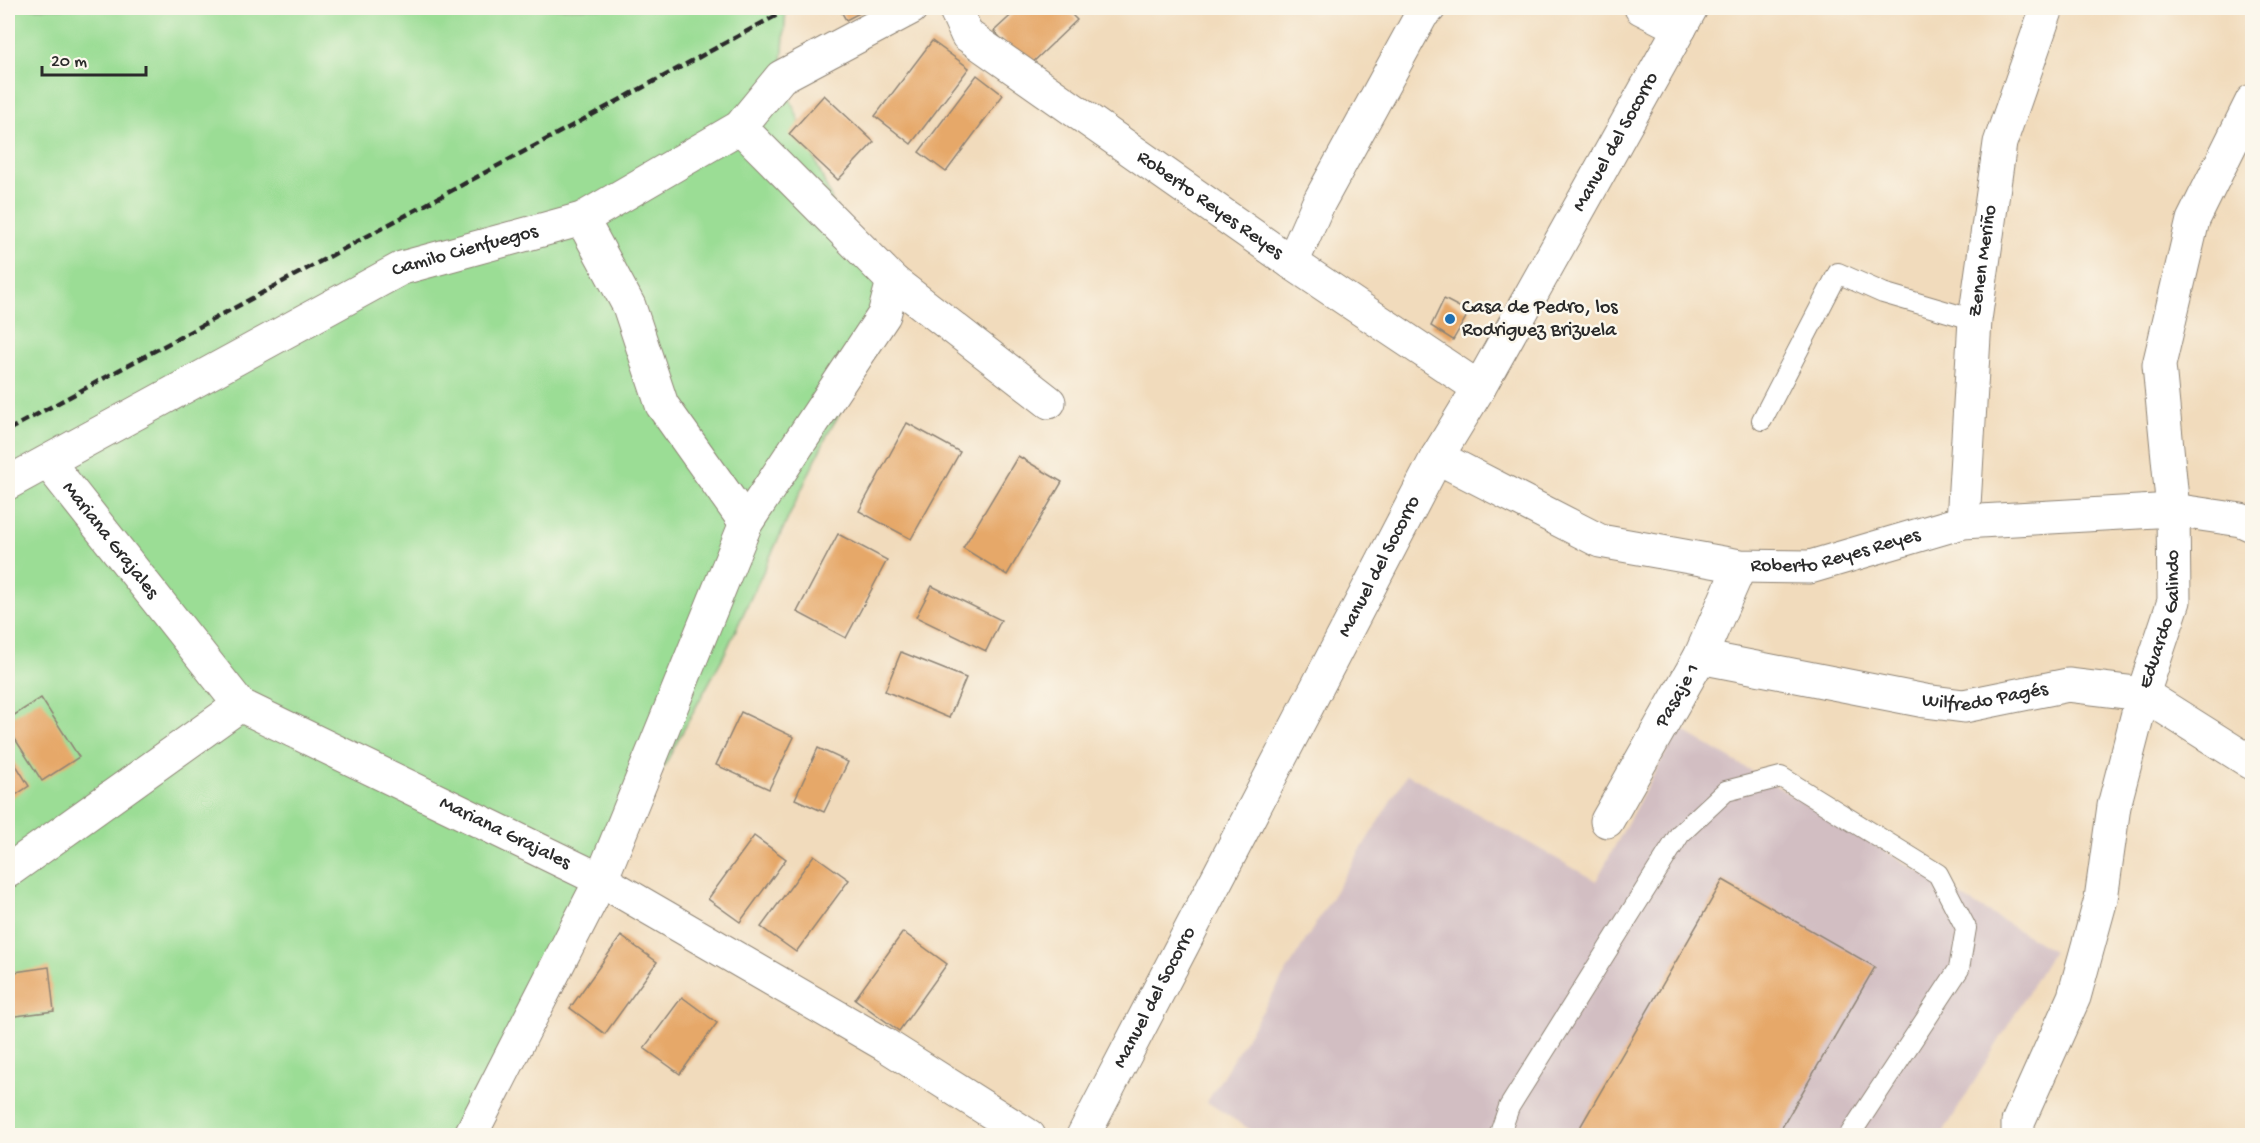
<svg xmlns="http://www.w3.org/2000/svg" width="2260" height="1143" viewBox="0 0 2260 1143" font-family="'Gochi Hand',sans-serif">
	<style>
		.industrial { fill: #d2bec2 }
		.green { fill: #9bdd95; stroke: #638460; stroke-width: 1.5 }
		.building { fill: #e6a869 }
		.lines { fill: none; stroke-linecap: round; stroke-linejoin: round }
		.service-casing { stroke: #8e8374; stroke-width: 22 }
		.minor-casing { stroke: #8e8374; stroke-width: 35 }
		.service { stroke: #fff; stroke-width: 20 }
		.minor { stroke: #fff; stroke-width: 33 }
		.rail { stroke: #2b2b2b; stroke-width: 4.5; stroke-dasharray: 9 4.5; stroke-linecap: butt }
		.poi-dot { fill: #1f6fb2; stroke: #fbf7ec; stroke-width: 2 }
		.labels { text-anchor: middle; dominant-baseline: central; stroke-width: 5; stroke-linejoin: round; paint-order: stroke }
		.street-label { font-size: 20px; fill: #2b2b2b; stroke: #fbf7ec }
		.poi-label { font-size: 20px; fill: #2b2b2b; stroke: #fbf7ec; text-anchor: start }
	</style>
	<rect width="100%" height="100%" fill="#fbf7ec"/>
	<filter id="ink" filterUnits="userSpaceOnUse"><feTurbulence type="fractalNoise" baseFrequency=".0167" numOctaves="2"/><feDisplacementMap in="SourceGraphic" scale="12" xChannelSelector="R" yChannelSelector="G"/><feConvolveMatrix kernelMatrix="1 2 1 2 8 2 1 2 1" color-interpolation-filters="sRGB"/></filter>
	<filter id="wash" filterUnits="userSpaceOnUse"><feTurbulence type="fractalNoise" baseFrequency=".008" numOctaves="4" result="noise"/><feDisplacementMap in="SourceGraphic" scale="24" xChannelSelector="R" yChannelSelector="G"/><feGaussianBlur stdDeviation="1.35" result="paint"/><feColorMatrix in="noise" values="0 0 0 0 0 0 0 0 0 0 0 0 0 0 0 0 0 1.4 0 .05"/><feComposite in="paint" operator="in"/></filter>
	<g filter="url(#wash)">
		<rect width="100%" height="100%" fill="#f1dbbc"/>
		<path class="industrial" d="M 1679,728 L 2053,951 L 1942,1135 L 1260,1136 L 1207,1102 L 1407,774 L 1596,881 Z"/>
		<path class="green" d="M 8,8 L 786,8 L 781,77 L 832,201 L 897,314 L 827,435 L 725,653 L 465,1135 L 8,1135 Z"/>
		<g id="blocks">
			<path class="building" d="M 839,8 L 869,8 L 846,20 Z
				M 1019,8 L 1065,8 L 1077,20 L 1028,67 L 994,31 Z
				M 932,41 L 969,68 L 911,144 L 875,116 Z
				M 977,75 L 1003,95 L 946,172 L 919,152 Z
				M 824,95 L 874,142 L 838,180 L 789,134 Z
				M 1444,299 L 1469,312 L 1453,340 L 1431,326 Z
				M 907,423 L 960,452 L 911,539 L 859,511 Z
				M 1018,456 L 1062,482 L 1007,575 L 963,548 Z
				M 838,534 L 887,560 L 846,638 L 797,612 Z
				M 932,586 L 1001,620 L 986,651 L 916,617 Z
				M 901,652 L 966,678 L 949,718 L 885,691 Z
				M 41,698 L 79,757 L 42,781 L 8,728 L 8,719 Z
				M 741,712 L 794,737 L 769,789 L 716,765 Z
				M 818,748 L 848,762 L 824,812 L 795,799 Z
				M 8,752 L 29,786 L 8,800 Z
				M 754,836 L 786,859 L 740,922 L 708,899 Z
				M 814,855 L 849,880 L 796,952 L 761,927 Z
				M 1723,880 L 1875,967 L 1777,1136 L 1575,1136 Z
				M 903,932 L 947,964 L 899,1031 L 855,999 Z
				M 621,936 L 657,962 L 605,1034 L 570,1008 Z
				M 49,967 L 54,1011 L 8,1017 L 8,973 Z
				M 682,997 L 717,1023 L 680,1074 L 644,1048 Z"/>
		</g>
	</g>
	<g filter="url(#ink)">
		<use href="#blocks" fill-opacity="0" stroke="#8e8374" stroke-width="1.5"/>
		<g class="lines">
			<defs>
				<path id="service" d="M 1762,420 L 1838,273 L 1883,293 L 1975,320
					M 1499,1136 L 1509,1107 L 1680,834 L 1726,791 L 1781,777 L 1938,874 L 1966,928 L 1959,969 L 1849,1136"/>
				<g id="minor">
					<path id="s1" d="M 955,8 L 967,35 L 1292,263 L 1479,388"/>
					<path d="M 1641,8 L 1680,28"/>
					<path d="M 740,127 L 893,281 L 1049,402"/>
					<path d="M 582,219 L 629,306 L 662,405 L 746,523"/>
					<path d="M 1292,263 L 1318,204 L 1422,14 L 1429,8"/>
					<path id="s2" d="M 1437,457 L 1600,541 L 1740,566 L 1810,567 L 1963,522 L 2173,510 L 2241,520 L 2252,525"/>
					<path id="s3" d="M 48,462 L 240,705 L 601,880 L 884,1044 L 1029,1136"/>
					<path id="s4" d="M 8,483 L 402,268 L 582,219 L 740,127 L 781,77 L 911,8"/>
					<path id="s5" d="M 1963,522 L 1975,320 L 2000,143 L 2047,8"/>
					<path id="s6" d="M 1700,657 L 1925,701 L 1964,706 L 2068,685 L 2143,694 L 2252,763"/>
					<path id="s7" d="M 1607,821 L 1700,657 L 1740,566"/>
					<path d="M 8,871 L 240,705"/>
					<path d="M 470,1136 L 601,880 L 746,523 L 884,315 L 893,281"/>
					<path id="s8" d="M 1083,1136 L 1437,457 L 1479,388 L 1691,8"/>
					<path id="s9" d="M 2018,1136 L 2018,1122 L 2074,997 L 2101,899 L 2114,806 L 2143,694 L 2174,601 L 2173,510 L 2159,365 L 2193,220 L 2252,101"/>
				</g>
			</defs>
			<use href="#service" class="service-casing"/>
			<use href="#minor" class="minor-casing"/>
			<use href="#service" class="service"/>
			<use href="#minor" class="minor"/>
			<path class="rail" d="M 8,430 L 790,8"/>
		</g>
	</g>
	<circle class="poi-dot" cx="1450" cy="319" r="6"/>
	<g class="labels">
		<g class="street-label">
			<text stroke="none"><textPath href="#s8" startOffset="1128">Manuel del Socorro</textPath></text>
			<text stroke="none"><textPath href="#s1" startOffset="326">Roberto Reyes Reyes</textPath></text>
			<text stroke="none"><textPath href="#s4" startOffset="514">Camilo Cienfuegos</textPath></text>
			<text stroke="none"><textPath href="#s5" startOffset="262">Zenen Meriño</textPath></text>
			<text stroke="none"><textPath href="#s3" startOffset="100">Mariana Grajales</textPath></text>
			<text stroke="none"><textPath href="#s2" startOffset="423">Roberto Reyes Reyes</textPath></text>
			<text stroke="none"><textPath href="#s8" startOffset="642">Manuel del Socorro</textPath></text>
			<text stroke="none"><textPath href="#s9" startOffset="540">Eduardo Galindo</textPath></text>
			<text stroke="none"><textPath href="#s6" startOffset="290">Wilfredo Pagés</textPath></text>
			<text stroke="none"><textPath href="#s7" startOffset="144">Pasaje 1</textPath></text>
			<text stroke="none"><textPath href="#s3" startOffset="604">Mariana Grajales</textPath></text>
			<text stroke="none"><textPath href="#s8" startOffset="156">Manuel del Socorro</textPath></text>
		</g>
		<g class="poi-label">
			<text x="1462" y="308">Casa de Pedro, los<tspan x="1462" dy="23">Rodriguez Brizuela</tspan></text>
		</g>
	</g>
	<rect width="2260" height="1143" fill="none" stroke="#fbf7ec" stroke-width="30"/>
	<path d="M42 66v9h104v-9" fill="none" stroke="#2b2b2b" stroke-width="3"/>
	<text x="51" y="66" font-size="18" fill="#2b2b2b" stroke="#fbf7ec" stroke-width="4.5" paint-order="stroke">20 m</text>
</svg>
